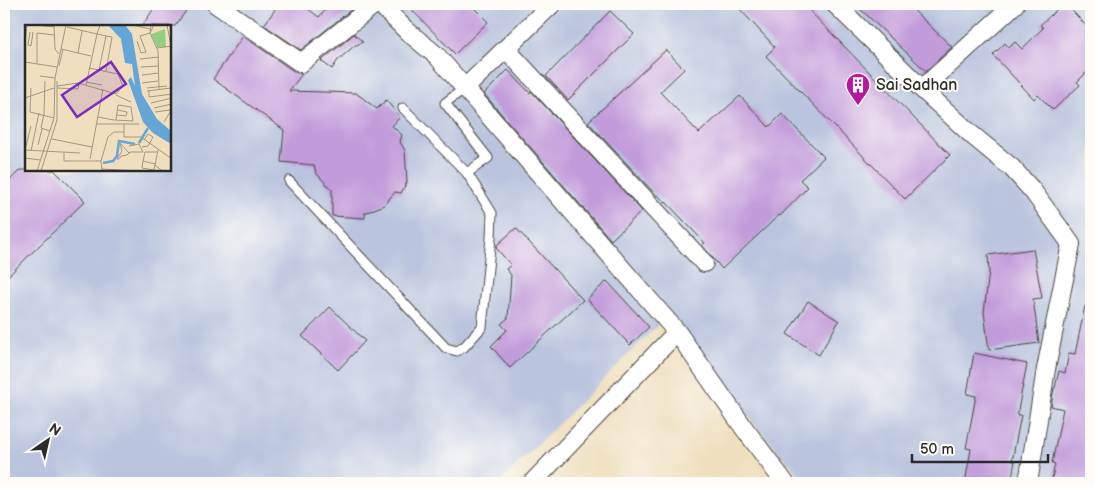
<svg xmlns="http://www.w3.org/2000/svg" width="1095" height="487" viewBox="0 0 1095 487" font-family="'Balsamiq Sans',sans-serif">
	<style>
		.industrial { fill: #bac4de; fill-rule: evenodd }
		.building { fill: #c29bda }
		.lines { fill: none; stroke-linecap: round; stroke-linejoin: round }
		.service-casing { stroke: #484641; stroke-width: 11 }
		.minor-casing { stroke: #484641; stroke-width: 20 }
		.service { stroke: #fff; stroke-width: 9 }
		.minor { stroke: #fff; stroke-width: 18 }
		.labels { text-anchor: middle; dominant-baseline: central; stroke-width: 4; stroke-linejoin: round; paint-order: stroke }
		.poi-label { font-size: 16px; fill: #2b2b2b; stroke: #fdfcf7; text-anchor: start }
		.inset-river { fill: none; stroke: #64a6d8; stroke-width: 2.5 }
		.inset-road { fill: none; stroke: #a19783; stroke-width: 1 }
		.view { fill: #7b2cbf; fill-opacity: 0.15; stroke: #7b2cbf; stroke-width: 2.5 }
		.inset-edge { fill: none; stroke: #2b2b2b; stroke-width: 2.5 }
	</style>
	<rect width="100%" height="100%" fill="#fdfcf7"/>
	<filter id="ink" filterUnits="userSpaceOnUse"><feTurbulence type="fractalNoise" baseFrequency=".02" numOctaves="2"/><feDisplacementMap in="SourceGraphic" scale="10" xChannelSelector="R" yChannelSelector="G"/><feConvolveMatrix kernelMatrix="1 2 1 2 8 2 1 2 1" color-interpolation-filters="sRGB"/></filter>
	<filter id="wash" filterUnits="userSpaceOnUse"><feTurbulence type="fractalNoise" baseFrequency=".0096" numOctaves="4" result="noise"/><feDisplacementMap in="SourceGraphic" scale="20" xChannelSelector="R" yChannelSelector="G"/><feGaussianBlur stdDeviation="1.12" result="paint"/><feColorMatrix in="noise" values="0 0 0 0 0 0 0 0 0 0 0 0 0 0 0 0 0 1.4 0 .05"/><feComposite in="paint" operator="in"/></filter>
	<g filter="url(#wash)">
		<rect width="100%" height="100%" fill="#efdfbe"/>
		<path class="industrial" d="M 4,4 L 1091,4 L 1091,483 L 806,483 L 663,320 L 499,483 L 4,483 ZM 26,26 L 170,26 L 170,170 L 26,170 Z"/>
		<g id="blocks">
			<path class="building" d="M 157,4 L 191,4 L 175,26 L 142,26 Z
				M 279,4 L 301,4 L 319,17 L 331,4 L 358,4 L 301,50 L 264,25 Z
				M 406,4 L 470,4 L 488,22 L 455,54 Z
				M 735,4 L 803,4 L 950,155 L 905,199 L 766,56 L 775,47 Z
				M 855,4 L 907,4 L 952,47 L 926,71 Z
				M 1063,4 L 1066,4 L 1091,31 L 1091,68 L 1077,82 L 1080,85 L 1053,110 L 1038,95 L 1034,99 L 993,55 L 1005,43 L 1009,48 L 1015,42 L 1022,49 L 1043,28 L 1040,25 Z
				M 610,11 L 634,34 L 568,100 L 546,76 Z
				M 354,34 L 363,42 L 354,46 L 338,60 L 332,69 L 321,61 Z
				M 243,36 L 295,72 L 302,74 L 289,91 L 356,93 L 377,109 L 386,100 L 400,117 L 392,126 L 402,135 L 400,142 L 405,150 L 407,182 L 401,193 L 395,192 L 384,205 L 365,213 L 365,218 L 332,216 L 332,190 L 316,173 L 314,165 L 281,162 L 284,130 L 213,79 Z
				M 666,50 L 684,69 L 660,92 L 699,133 L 740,96 L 769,127 L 782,114 L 824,157 L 800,180 L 808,187 L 780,216 L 779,215 L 722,269 L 702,245 L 705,243 L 665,201 L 664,202 L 658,195 L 657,196 L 588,122 Z
				M 508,70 L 530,93 L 531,91 L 642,211 L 611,240 L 484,94 Z
				M 20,170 L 54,170 L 85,201 L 4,280 L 4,186 Z
				M 516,228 L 583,300 L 510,368 L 491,346 L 507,330 L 501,324 L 508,318 L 511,275 L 506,269 L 511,265 L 496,248 L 497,245 Z
				M 1033,249 L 1042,298 L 1033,299 L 1039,343 L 989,350 L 984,312 L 989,272 L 988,255 Z
				M 607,281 L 649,327 L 630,345 L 587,299 Z
				M 808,301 L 839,321 L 819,355 L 787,334 Z
				M 1085,306 L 1091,306 L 1091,483 L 1051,483 L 1055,464 L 1052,463 L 1063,409 L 1051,406 L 1054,388 L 1055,388 L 1059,371 L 1065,373 L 1069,353 L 1075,354 Z
				M 330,307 L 365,341 L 338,370 L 302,336 Z
				M 974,353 L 1027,364 L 1017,415 L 1021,415 L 1012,461 L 1015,461 L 1011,483 L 965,483 L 971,449 L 966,448 L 976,396 L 967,394 Z"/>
		</g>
	</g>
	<g filter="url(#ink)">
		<use href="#blocks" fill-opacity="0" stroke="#484641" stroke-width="1"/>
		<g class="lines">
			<defs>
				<path id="service" d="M 403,108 L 467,173
					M 289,181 L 446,348 L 457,351 L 464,347 L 482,327 L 491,238 L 492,213 L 467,173 L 488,158 L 445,103 L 465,88"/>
				<path id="minor" d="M 216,4 L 301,63 L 375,4
					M 380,4 L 407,31 L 437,56 L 677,332 L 744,428 L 785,483
					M 835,4 L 922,89 L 972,135 L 1012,168 L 1032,190 L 1071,244 L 1046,369 L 1028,483
					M 506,49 L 704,263
					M 465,88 L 552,4
					M 922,89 L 1015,4
					M 532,483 L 677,332"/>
			</defs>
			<use href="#service" class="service-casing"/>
			<use href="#minor" class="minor-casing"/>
			<use href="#service" class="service"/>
			<use href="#minor" class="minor"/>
		</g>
	</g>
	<defs>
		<symbol id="building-pin" viewBox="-11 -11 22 30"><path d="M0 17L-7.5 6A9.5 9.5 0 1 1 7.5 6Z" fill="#b5179e" stroke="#fdfcf7"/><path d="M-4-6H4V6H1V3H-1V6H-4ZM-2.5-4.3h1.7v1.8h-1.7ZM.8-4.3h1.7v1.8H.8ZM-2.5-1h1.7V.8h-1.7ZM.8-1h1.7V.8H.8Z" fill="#fff"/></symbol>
	</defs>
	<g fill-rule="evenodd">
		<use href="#building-pin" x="844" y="71" width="28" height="38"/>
	</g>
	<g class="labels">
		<g class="poi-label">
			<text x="876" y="85">Sai Sadhan</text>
		</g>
	</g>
	<g transform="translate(25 25)">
		<rect width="146" height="146" fill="#efdfbe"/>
		<path d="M 140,4 L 141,22 L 132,22 L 126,9 Z" fill="#93cf83"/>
		<path d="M 83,0 L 100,0 L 107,9 L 117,69 L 132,94 L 146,106 L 146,119 L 128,108 L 118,97 L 103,55 L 106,52 L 110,61 L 107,39 L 100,38 L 96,14 Z" fill="#64a6d8"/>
		<path class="inset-river" d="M 114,118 L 123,103M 78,138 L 88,136 L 92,131 L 94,116 L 110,119"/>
		<path class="inset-road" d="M 11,0 L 29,2M 29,0 L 30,24 L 34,29M 75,0 L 72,9 L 81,11M 108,0 L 125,4M 126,0 L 125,8 L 133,26 L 134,64M 142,0 L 146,21M 42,2 L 72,9 L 61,60M 5,7 L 3,20 L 6,21 L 8,7M 12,8 L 12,39M 12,8 L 29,10M 112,16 L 116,28 L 121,27 L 115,11 L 125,8 L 129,0M 0,17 L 2,0M 132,23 L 147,21M 36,24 L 66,31M 53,28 L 57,6M 115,34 L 134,32M 0,37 L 32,42M 34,41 L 38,24M 116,42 L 134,41M 74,45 L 81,11 L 87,12 L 81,46M 117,50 L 134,48M 15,51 L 30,53M 61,57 L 77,60M 117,58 L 133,56M 32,61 L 53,58 L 91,69 L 98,61 L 93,49 L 64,43M 6,63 L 5,87 L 29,93M 32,63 L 53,64 L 54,59M 122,63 L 142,61M 122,66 L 146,63M 124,66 L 124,72 L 147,69M 91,70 L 106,77M 0,73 L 29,63M 126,78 L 147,73M 129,83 L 147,79M 130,87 L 145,85M 19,89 L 20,56M 19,89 L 16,103 L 25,106M 92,90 L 101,91 L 102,87 L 93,85M 73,92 L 89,95 L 108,96 L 106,82 L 93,80 L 91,95M 139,97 L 147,84M 72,99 L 114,99M 99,99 L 99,112 L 116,112 L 147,134M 27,114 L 67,122M 13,120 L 17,104M 117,122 L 123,121 L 128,112 L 123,109 L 119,115M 0,125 L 55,128M 0,125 L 6,101M 133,125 L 130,140 L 136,145M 6,126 L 14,88M 39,128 L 39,136 L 76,136 L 77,146M 104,128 L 95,118 L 97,126 L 92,134 L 94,134 L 96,131 L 102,130 L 104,128 L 106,127 L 118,127 L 114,119 L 104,121M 0,133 L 15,135M 65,134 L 78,64M 76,136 L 83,112 L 89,107 L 99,107M 118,136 L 120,127 L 132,127M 130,140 L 129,145 L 117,143 L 118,136 L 130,139M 77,144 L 112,146M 12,146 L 29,93 L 30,53 L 41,0M 16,146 L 32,95 L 32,56"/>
		<path class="view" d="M 86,37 L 101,59 L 52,92 L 37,70 Z"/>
		<rect width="146" height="146" class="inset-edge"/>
	</g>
	<rect width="1095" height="487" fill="none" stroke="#fdfcf7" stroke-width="20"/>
	<g transform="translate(48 440) rotate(34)" stroke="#fdfcf7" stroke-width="4" paint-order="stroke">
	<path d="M0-4L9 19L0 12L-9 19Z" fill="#2b2b2b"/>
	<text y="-8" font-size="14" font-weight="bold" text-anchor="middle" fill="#2b2b2b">N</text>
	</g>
	<path d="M912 454v8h136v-8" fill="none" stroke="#2b2b2b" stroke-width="2.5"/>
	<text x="920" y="454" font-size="15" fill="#2b2b2b" stroke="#fdfcf7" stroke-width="4" paint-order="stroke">50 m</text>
</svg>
